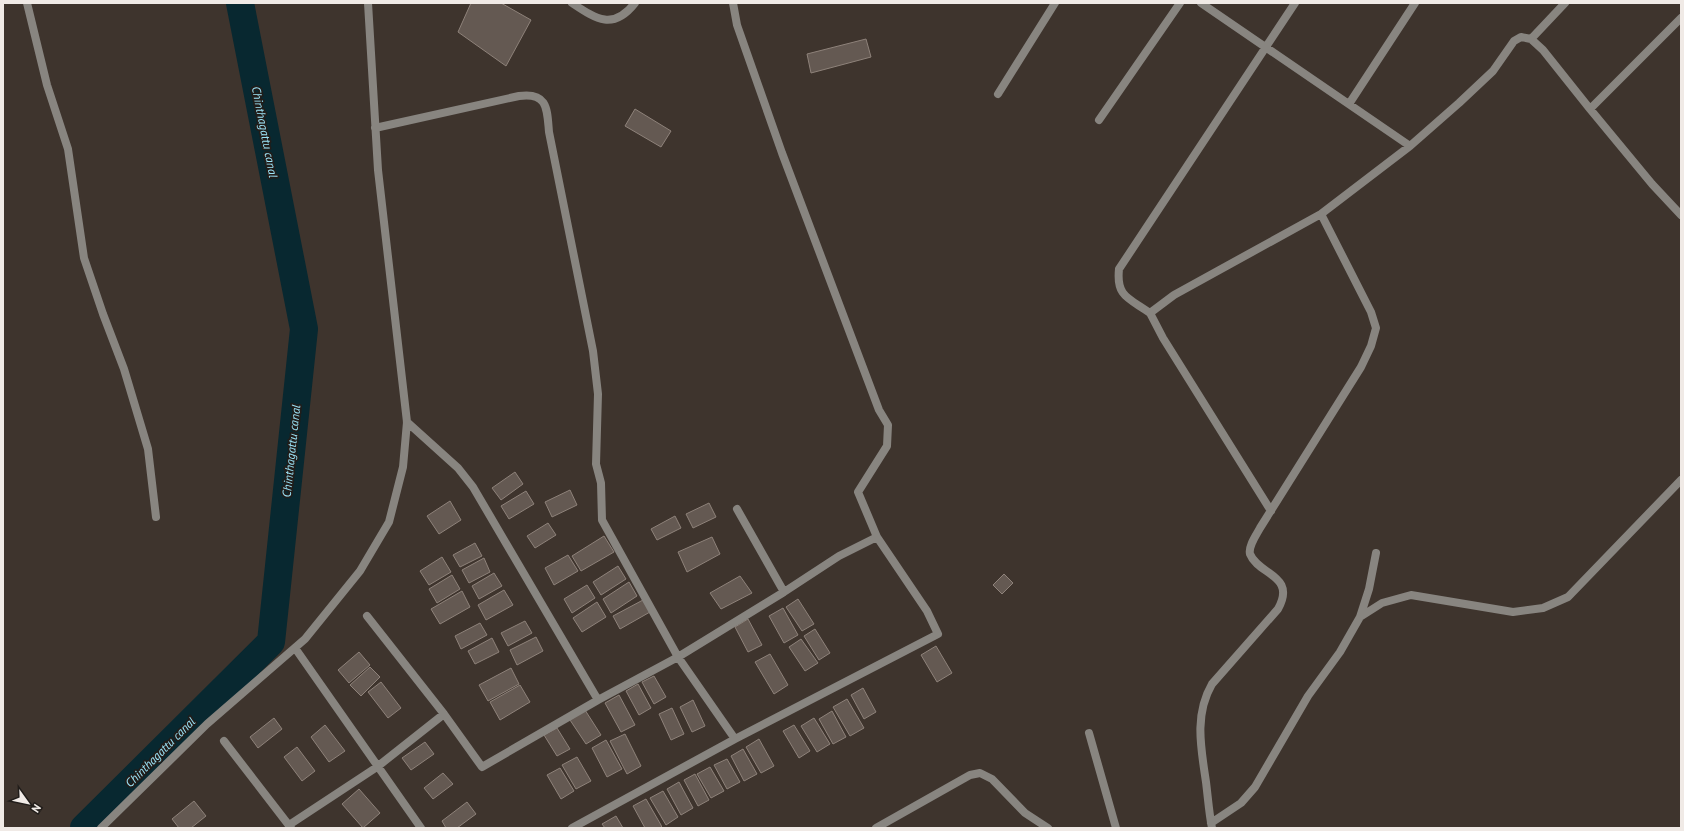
<svg xmlns="http://www.w3.org/2000/svg" width="1684" height="831" viewBox="0 0 1684 831" font-family="'PT Sans',sans-serif">
	<style>
		.lines { fill: none; stroke-linecap: round; stroke-linejoin: round }
		.canal { stroke: #082830; stroke-width: 28 }
		.building { fill: #645952; stroke: #8e827a }
		.minor { stroke: #888580; stroke-width: 8 }
		.labels { text-anchor: middle; dominant-baseline: central; stroke-width: 3.5; stroke-linejoin: round; paint-order: stroke }
		.water-label { font-size: 12px; font-style: italic; fill: #9be3f7; stroke: #211d1a }
	</style>
	<rect width="100%" height="100%" fill="#3e342d"/>
	<g class="lines">
		<path class="canal" d="M 84,828 L 271,642 L 304,329 L 240,3"/>
	</g>
	<path class="building" d="M 471,3 L 501,3 L 531,20 L 506,66 L 458,32 Z
		M 866,39 L 871,57 L 811,73 L 807,54 Z
		M 635,109 L 671,131 L 661,147 L 625,126 Z
		M 515,472 L 523,484 L 501,500 L 492,488 Z
		M 570,490 L 577,505 L 552,517 L 545,502 Z
		M 526,491 L 534,504 L 509,519 L 501,506 Z
		M 450,501 L 461,520 L 439,534 L 427,516 Z
		M 709,503 L 716,517 L 693,528 L 686,514 Z
		M 675,516 L 681,528 L 657,540 L 651,529 Z
		M 548,523 L 556,535 L 535,548 L 527,536 Z
		M 604,536 L 614,552 L 581,571 L 572,556 Z
		M 712,537 L 720,554 L 687,572 L 678,552 Z
		M 475,543 L 482,556 L 460,567 L 453,555 Z
		M 568,555 L 578,571 L 554,585 L 545,568 Z
		M 442,557 L 451,572 L 429,585 L 420,571 Z
		M 484,558 L 490,572 L 469,583 L 462,570 Z
		M 618,566 L 626,579 L 601,595 L 593,582 Z
		M 494,573 L 502,586 L 479,599 L 472,586 Z
		M 1004,574 L 1013,583 L 1002,594 L 993,585 Z
		M 452,575 L 460,589 L 437,603 L 429,589 Z
		M 740,576 L 752,593 L 721,609 L 710,593 Z
		M 629,582 L 637,596 L 611,613 L 603,599 Z
		M 587,585 L 595,598 L 572,613 L 564,599 Z
		M 504,590 L 513,605 L 486,620 L 478,605 Z
		M 462,591 L 470,607 L 440,624 L 431,609 Z
		M 798,599 L 814,624 L 802,631 L 786,607 Z
		M 643,600 L 650,612 L 620,629 L 613,616 Z
		M 597,602 L 606,617 L 582,632 L 573,618 Z
		M 783,608 L 798,635 L 784,643 L 769,616 Z
		M 748,619 L 762,645 L 748,652 L 735,627 Z
		M 525,621 L 532,633 L 508,646 L 501,633 Z
		M 480,623 L 487,635 L 461,649 L 455,636 Z
		M 815,629 L 830,653 L 819,660 L 804,636 Z
		M 536,637 L 543,651 L 517,665 L 510,650 Z
		M 492,638 L 499,652 L 475,664 L 468,651 Z
		M 801,639 L 818,663 L 805,671 L 789,647 Z
		M 936,646 L 952,673 L 937,682 L 921,655 Z
		M 359,652 L 370,665 L 349,683 L 338,670 Z
		M 770,654 L 788,685 L 774,694 L 755,662 Z
		M 370,667 L 380,677 L 361,696 L 350,685 Z
		M 511,668 L 519,684 L 488,701 L 479,685 Z
		M 654,676 L 666,697 L 654,704 L 642,682 Z
		M 381,682 L 401,708 L 388,718 L 368,692 Z
		M 638,684 L 651,708 L 639,715 L 626,691 Z
		M 520,685 L 530,702 L 500,720 L 490,702 Z
		M 863,688 L 876,712 L 864,719 L 851,695 Z
		M 619,695 L 635,725 L 621,732 L 605,703 Z
		M 847,699 L 864,728 L 850,736 L 833,707 Z
		M 693,700 L 705,726 L 692,732 L 680,707 Z
		M 672,708 L 684,734 L 671,740 L 659,714 Z
		M 585,710 L 601,735 L 586,744 L 570,720 Z
		M 832,711 L 846,737 L 833,744 L 819,719 Z
		M 274,718 L 282,729 L 258,748 L 250,737 Z
		M 814,718 L 830,744 L 817,752 L 801,726 Z
		M 325,725 L 345,751 L 329,762 L 311,737 Z
		M 794,725 L 810,751 L 799,758 L 783,731 Z
		M 557,728 L 570,749 L 557,756 L 544,735 Z
		M 625,734 L 641,766 L 627,774 L 610,741 Z
		M 759,739 L 774,766 L 761,773 L 746,747 Z
		M 606,740 L 622,769 L 607,777 L 592,748 Z
		M 425,742 L 434,754 L 411,770 L 402,758 Z
		M 297,747 L 315,771 L 302,781 L 284,757 Z
		M 743,749 L 757,774 L 744,781 L 731,756 Z
		M 577,757 L 591,781 L 576,789 L 562,765 Z
		M 727,759 L 740,782 L 727,789 L 714,765 Z
		M 710,767 L 724,791 L 711,798 L 697,774 Z
		M 560,768 L 574,791 L 561,799 L 547,775 Z
		M 443,773 L 453,784 L 433,799 L 424,788 Z
		M 695,774 L 709,800 L 698,806 L 684,780 Z
		M 679,782 L 693,808 L 681,815 L 667,789 Z
		M 359,789 L 380,813 L 363,828 L 342,804 Z
		M 663,791 L 678,817 L 666,825 L 650,798 Z
		M 646,799 L 661,825 L 662,828 L 645,828 L 633,806 Z
		M 194,801 L 206,816 L 191,828 L 179,828 L 172,819 Z
		M 467,802 L 476,814 L 457,828 L 446,828 L 442,821 Z
		M 616,816 L 623,828 L 605,828 L 602,824 Z"/>
	<g class="lines">
		<path class="minor" d="M 27,3 L 47,85 L 68,149 L 84,258 L 103,314 L 124,369 L 148,449 L 156,517
			M 572,3 C 596,19 613,31 635,3
			M 1201,3 L 1410,146
			M 1531,39 L 1565,3
			M 998,94 L 1055,3
			M 1349,104 L 1415,3
			M 1590,109 L 1652,184 L 1681,215
			M 1099,120 L 1180,3
			M 375,128 L 519,96 C 548,92 547,109 549,132 L 593,351 L 598,394 L 596,464 L 601,483 L 602,520 L 678,657 L 735,739
			M 1150,313 C 1129,298 1116,297 1119,269 L 1295,3
			M 407,422 L 458,468 L 473,487 L 598,700
			M 737,509 L 784,592
			M 1271,511 L 1163,338 L 1150,313 L 1174,295 L 1321,214 L 1410,146 L 1459,103 L 1493,71 L 1514,41 L 1521,37 L 1531,39 L 1543,50 L 1590,109 L 1681,18
			M 367,616 L 444,714 L 482,767 L 598,700 L 678,657 L 784,592 L 839,556 L 877,537
			M 1360,617 L 1382,603 L 1411,595 L 1513,612 L 1543,608 L 1568,597 L 1681,480
			M 295,648 L 421,828
			M 1089,733 L 1116,828
			M 224,741 L 291,828
			M 1211,823 L 1241,803 L 1255,787 L 1308,696 L 1340,652 L 1360,617 L 1369,589 L 1376,553
			M 289,825 L 377,767 L 444,714
			M 101,828 L 207,724 L 305,639 L 360,571 L 389,522 L 403,467 L 407,422 L 378,170 L 368,3
			M 572,828 L 735,739 L 938,634 L 927,611 L 877,537 L 858,492 L 887,446 L 888,425 L 879,410 L 782,153 L 737,25 L 733,3
			M 876,828 L 970,775 L 980,773 L 992,779 L 1025,813 L 1048,828
			M 1212,828 C 1209,813 1208,798 1206,782 C 1201,748 1194,715 1212,684 L 1278,609 C 1297,575 1258,575 1250,554 C 1248,546 1257,534 1260,528 L 1361,367 L 1371,346 L 1376,328 L 1371,312 L 1321,214"/>
	</g>
	<g class="labels">
		<g class="water-label">
			<text transform="translate(265 132) rotate(79)">Chinthagattu canal</text>
			<text transform="translate(291 451) rotate(-84)">Chinthagattu canal</text>
			<text transform="translate(160 752) rotate(-45)">Chinthagattu canal</text>
		</g>
	</g>
	<rect width="1684" height="831" fill="none" stroke="#f0eae6" stroke-width="8"/>
	<g transform="translate(28 803) rotate(123)" stroke="#211d1a" stroke-width="3" paint-order="stroke">
	<path d="M0-3L7 15L0 10L-7 15Z" fill="#f0eae6"/>
	<text y="-6" font-size="11" font-weight="bold" text-anchor="middle" fill="#f0eae6">N</text>
	</g>
</svg>
